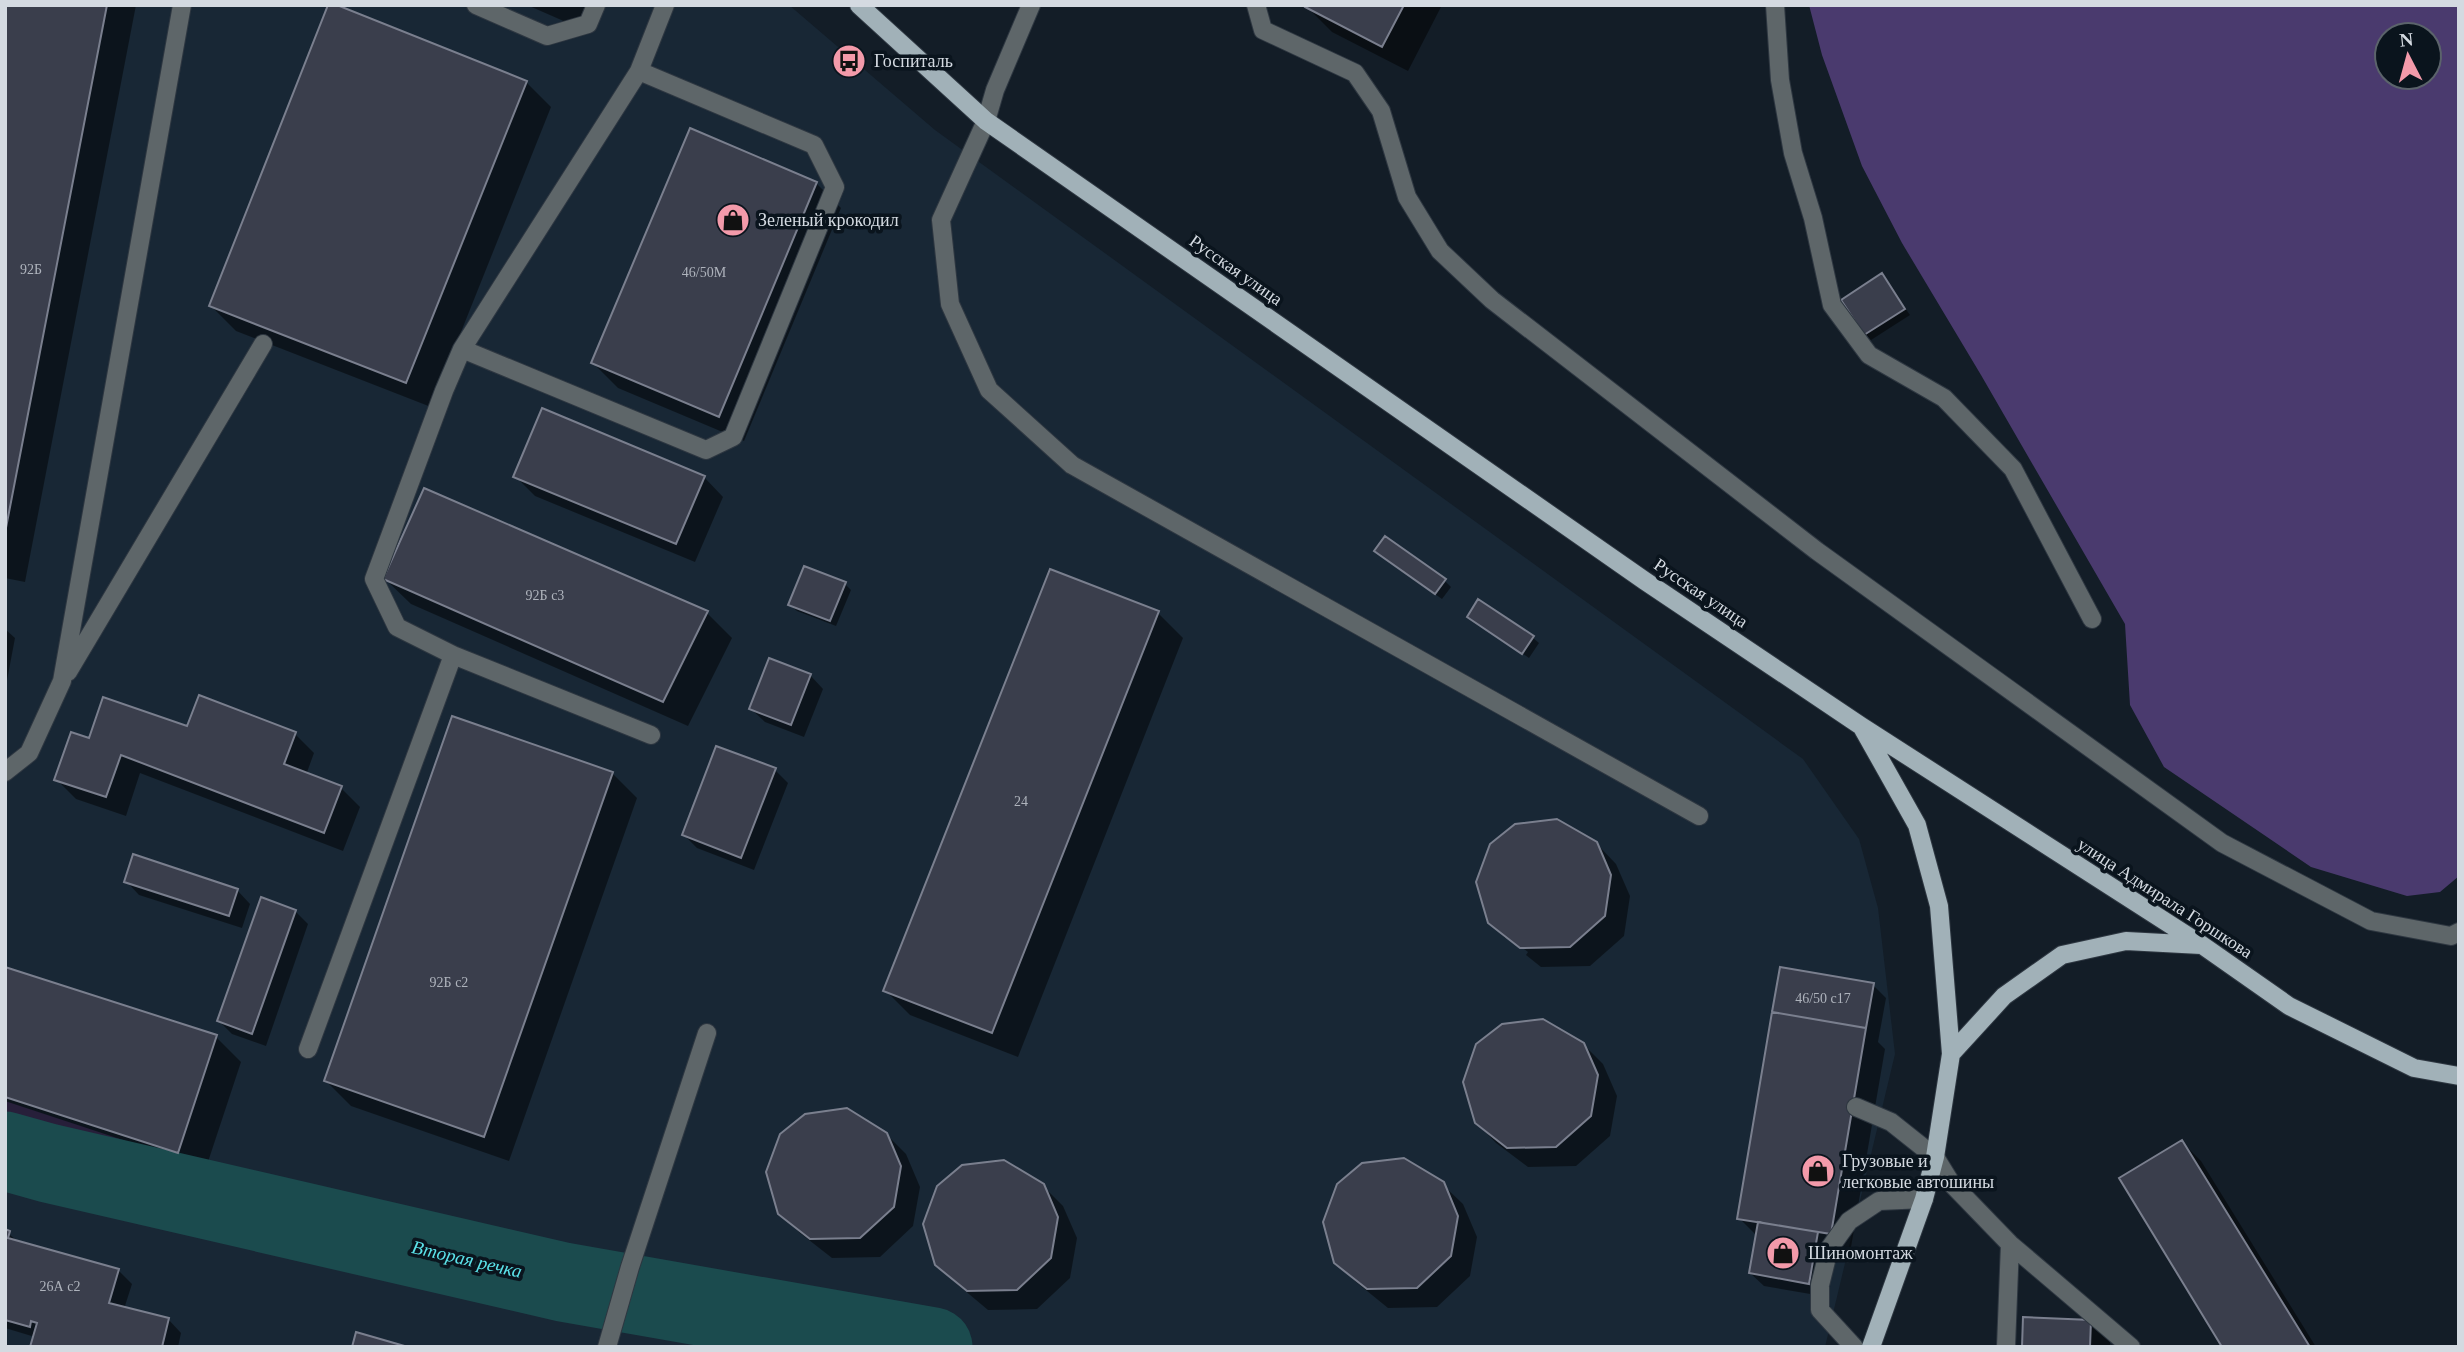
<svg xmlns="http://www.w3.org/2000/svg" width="2464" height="1352" viewBox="0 0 2464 1352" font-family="'Times New Roman',serif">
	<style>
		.built { fill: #182735 }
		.forest { fill: #4a3a6e; fill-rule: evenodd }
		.shadow { fill: #0007 }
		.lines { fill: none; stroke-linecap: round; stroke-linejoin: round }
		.river { stroke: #1b4b4e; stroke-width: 79 }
		.building { fill: #3a3e4c; stroke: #7a7f8e; stroke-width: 2 }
		.minor-casing { stroke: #2e3741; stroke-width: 20 }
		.major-casing { stroke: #2e3741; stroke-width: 20 }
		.minor { stroke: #5e6669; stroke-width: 18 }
		.major { stroke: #a1b1b8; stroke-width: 18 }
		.labels { text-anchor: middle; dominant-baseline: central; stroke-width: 7; stroke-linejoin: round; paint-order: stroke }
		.number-label { font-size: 14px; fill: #aeb3bc }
		.poi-label { font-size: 18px; fill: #d4dae1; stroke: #0a141d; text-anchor: start }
		.street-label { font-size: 18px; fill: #d4dae1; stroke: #0a141d }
		.water-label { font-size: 19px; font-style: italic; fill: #5be2e9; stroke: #0a141d }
	</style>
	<rect width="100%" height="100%" fill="#131d27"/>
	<path class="built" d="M 5,5 L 789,5 L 935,130 L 1803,759 L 1859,839 L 1878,908 L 1895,1054 L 1825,1347 L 5,1347 Z"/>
	<path class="forest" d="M 1809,5 L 2459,5 L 2459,876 L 2440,892 L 2407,896 L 2311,867 L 2164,767 L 2130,705 L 2125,624 L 1981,375 L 1902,243 L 1862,166 L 1822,55 ZM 2387,35 L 2429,35 L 2429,77 L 2387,77 Z
		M 5,1101 L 232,1176 L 214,1189 L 5,1127 Z"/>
	<path class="shadow" d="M 5,5 L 136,5 L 25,582 L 5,578 Z
		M 527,5 L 603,5 L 591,33 Z
		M 1308,5 L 1442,5 L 1408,71 L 1332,32 L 1307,7 Z
		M 526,82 L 551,107 L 431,407 L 236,331 L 211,306 Z
		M 816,183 L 841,208 L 744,441 L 618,388 L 593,363 Z
		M 1882,276 L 1910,315 L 1871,340 L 1865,334 Z
		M 515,476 L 704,477 L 723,497 L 695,562 L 535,496 Z
		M 1382,557 L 1445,581 L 1451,587 L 1442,599 Z
		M 385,579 L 707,613 L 732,638 L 688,726 L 411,604 Z
		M 845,584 L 851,590 L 836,626 L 797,611 L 790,605 Z
		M 1158,613 L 1183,638 L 1018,1057 L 910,1015 L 885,990 Z
		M 1469,617 L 1532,637 L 1539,643 L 1529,658 Z
		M 5,629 L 15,638 L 5,691 Z
		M 810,675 L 823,689 L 804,737 L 765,722 L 751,709 Z
		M 188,728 L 295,734 L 314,753 L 306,775 L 341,788 L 360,807 L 343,851 L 140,773 L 126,816 L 76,799 L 56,779 L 90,740 Z
		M 775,770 L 788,783 L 754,870 L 697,848 L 684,835 Z
		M 612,773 L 637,798 L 509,1161 L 351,1106 L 326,1081 Z
		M 1596,843 L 1616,864 L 1630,896 L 1624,936 L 1590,966 L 1541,967 L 1526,955 L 1528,952 L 1505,935 L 1505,938 L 1490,922 Z
		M 126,881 L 237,890 L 250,904 L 242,928 L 139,895 Z
		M 295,911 L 308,924 L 266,1046 L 232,1034 L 219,1021 Z
		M 5,968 L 216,1037 L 241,1062 L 203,1177 L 5,1113 Z
		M 1873,985 L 1886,998 L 1878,1042 L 1885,1049 L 1850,1253 L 1830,1249 L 1822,1296 L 1764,1286 L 1750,1273 L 1757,1236 L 1739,1218 Z
		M 1583,1044 L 1603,1064 L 1617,1096 L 1610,1136 L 1576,1166 L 1528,1167 L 1496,1143 L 1476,1122 Z
		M 886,1134 L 906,1154 L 920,1187 L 913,1226 L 880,1257 L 832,1258 L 800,1233 L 779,1213 Z
		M 2182,1142 L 2201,1161 L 2316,1347 L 2224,1347 Z
		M 1442,1184 L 1463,1204 L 1477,1237 L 1470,1276 L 1437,1307 L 1388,1308 L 1356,1282 L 1336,1262 Z
		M 1043,1186 L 1063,1206 L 1077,1238 L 1070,1278 L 1037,1309 L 988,1310 L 957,1284 L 936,1264 Z
		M 5,1231 L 20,1243 L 119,1271 L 132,1284 L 124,1309 L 168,1319 L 181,1333 L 178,1347 L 32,1347 L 35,1337 L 5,1328 Z
		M 2091,1322 L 2110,1341 L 2110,1347 L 2023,1347 Z"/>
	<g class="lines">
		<path class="river" d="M 5,1151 L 48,1163 L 563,1282 L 933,1347"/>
	</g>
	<path class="building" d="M 5,5 L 107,5 L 5,533 Z
		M 328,5 L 337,5 L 527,81 L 406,383 L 209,306 Z
		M 1306,5 L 1404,5 L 1382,47 L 1305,7 Z
		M 690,128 L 817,182 L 719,417 L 591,363 Z
		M 1882,273 L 1905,309 L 1864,335 L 1841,300 Z
		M 542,408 L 705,476 L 676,544 L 513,477 Z
		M 424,488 L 708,611 L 663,702 L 383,579 Z
		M 1385,536 L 1446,579 L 1435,594 L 1374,551 Z
		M 804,566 L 846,582 L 830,621 L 788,605 Z
		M 1050,569 L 1159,611 L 992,1033 L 883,991 Z
		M 1478,599 L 1534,636 L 1522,654 L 1467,617 Z
		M 769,658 L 811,674 L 791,725 L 749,709 Z
		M 199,695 L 296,732 L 284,764 L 342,786 L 324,833 L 121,755 L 106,797 L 54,780 L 71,732 L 89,738 L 103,697 L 187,726 Z
		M 452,716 L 613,772 L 484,1137 L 324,1081 Z
		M 716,746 L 776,768 L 741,858 L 682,835 Z
		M 1557,819 L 1597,842 L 1611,875 L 1605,916 L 1570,947 L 1520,948 L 1488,923 L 1476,882 L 1490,844 L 1515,824 Z
		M 133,854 L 238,889 L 229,916 L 124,882 Z
		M 261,897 L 296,910 L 252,1034 L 217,1021 Z
		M 5,967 L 217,1035 L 178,1153 L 5,1097 Z
		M 1780,967 L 1874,983 L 1866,1028 L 1772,1012 Z
		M 1772,1012 L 1866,1028 L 1831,1234 L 1737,1219 Z
		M 1543,1019 L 1584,1043 L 1598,1075 L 1591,1116 L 1556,1147 L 1507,1148 L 1475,1123 L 1463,1082 L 1476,1044 L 1502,1024 Z
		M 847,1108 L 887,1133 L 901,1166 L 894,1207 L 860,1238 L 810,1239 L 778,1214 L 766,1172 L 780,1134 L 805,1114 Z
		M 2182,1140 L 2310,1347 L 2222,1347 L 2119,1178 Z
		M 1404,1158 L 1444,1182 L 1458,1216 L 1451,1256 L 1417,1288 L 1367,1289 L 1334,1263 L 1323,1222 L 1337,1184 L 1362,1163 Z
		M 1004,1160 L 1044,1184 L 1058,1217 L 1051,1258 L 1017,1290 L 967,1291 L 935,1265 L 923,1224 L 937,1186 L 962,1165 Z
		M 1758,1222 L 1818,1232 L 1809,1284 L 1749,1273 Z
		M 5,1229 L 10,1231 L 8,1238 L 119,1269 L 109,1303 L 169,1318 L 162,1347 L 30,1347 L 37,1323 L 31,1321 L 30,1327 L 5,1320 Z
		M 2023,1317 L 2091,1320 L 2090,1347 L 2022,1347 Z
		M 356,1332 L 408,1347 L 352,1347 Z"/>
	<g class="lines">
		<defs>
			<path id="minor" d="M 476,5 L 547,36 L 588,24 L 596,5
				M 1031,5 L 995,90 L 986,121 L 941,220 L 950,304 L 989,390 L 1072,465 L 1699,816
				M 1256,5 L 1263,30 L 1355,73 L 1381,111 L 1407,197 L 1440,251 L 1492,300 L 1817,551 L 2222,843 L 2371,921 L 2451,936 L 2459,932
				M 1775,5 L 1780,80 L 1793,153 L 1813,218 L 1832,305 L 1869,355 L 1944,398 L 2013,469 L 2092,619
				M 462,349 L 706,450 L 733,437 L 835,187 L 814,145 L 639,71
				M 453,655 L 651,735
				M 68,672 L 263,344
				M 5,772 L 29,753 L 62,681 L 182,5
				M 308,1049 L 453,655 L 397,627 L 374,579 L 444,391 L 462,349 L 639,71 L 665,5
				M 1856,1107 L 1891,1122 L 1935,1157 L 1951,1183 L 2010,1244 L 2131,1347
				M 607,1347 L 630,1267 L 707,1033
				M 1854,1347 L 1820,1310 L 1820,1285 L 1829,1249 L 1849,1221 L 1879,1201 L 1924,1199
				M 2006,1347 L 2010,1244"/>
			<path id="major" d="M 859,5 L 986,121 L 1645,581 L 1861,726 L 2202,945 L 2289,1006 L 2414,1068 L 2459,1076
				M 1863,729 L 1917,825 L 1939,906 L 1951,1054 L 1935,1157 L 1924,1199 L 1871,1347
				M 1951,1054 L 2004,996 L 2062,955 L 2126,941 L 2201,945"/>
		</defs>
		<use href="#minor" class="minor-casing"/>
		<use href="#major" class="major-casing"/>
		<use href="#minor" class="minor"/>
		<use href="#major" class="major"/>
	</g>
	<defs>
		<symbol id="bus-disc" viewBox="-11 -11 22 22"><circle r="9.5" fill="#f39aaa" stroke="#0a141d"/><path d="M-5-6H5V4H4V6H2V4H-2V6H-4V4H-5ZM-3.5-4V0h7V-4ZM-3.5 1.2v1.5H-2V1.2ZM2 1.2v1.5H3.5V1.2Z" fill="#111"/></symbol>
		<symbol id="shop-disc" viewBox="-11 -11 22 22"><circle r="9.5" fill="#f39aaa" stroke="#0a141d"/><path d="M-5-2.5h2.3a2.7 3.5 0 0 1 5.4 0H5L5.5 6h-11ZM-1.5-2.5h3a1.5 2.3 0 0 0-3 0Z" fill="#111"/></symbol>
	</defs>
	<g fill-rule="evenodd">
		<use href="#bus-disc" x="830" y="42" width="38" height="38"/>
		<use href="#shop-disc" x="714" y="201" width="38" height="38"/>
		<use href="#shop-disc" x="1799" y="1152" width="38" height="38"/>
		<use href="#shop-disc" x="1764" y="1234" width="38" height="38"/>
	</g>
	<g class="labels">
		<g class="number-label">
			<text x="31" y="269">92Б</text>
			<text x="704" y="272">46/50М</text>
			<text x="545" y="595">92Б с3</text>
			<text x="1021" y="801">24</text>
			<text x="449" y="982">92Б с2</text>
			<text x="1823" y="998">46/50 с17</text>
			<text x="60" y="1286">26А с2</text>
		</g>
		<g class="poi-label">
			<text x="874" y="61">Госпиталь</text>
			<text x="758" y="220">Зеленый крокодил</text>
			<text x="1842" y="1161">Грузовые и<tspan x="1842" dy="21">легковые автошины</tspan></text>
			<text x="1808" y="1253">Шиномонтаж</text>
		</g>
		<g class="street-label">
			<text transform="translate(1236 270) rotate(35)">Русская улица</text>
			<text transform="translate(1701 593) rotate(34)">Русская улица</text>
			<text transform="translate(2165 898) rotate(33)">улица Адмирала Горшкова</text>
		</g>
		<g class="water-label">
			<text transform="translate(467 1259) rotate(13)">Вторая речка</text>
		</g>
	</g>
	<rect width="2464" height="1352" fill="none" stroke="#d4dae1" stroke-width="14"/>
	<g transform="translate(2408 56) rotate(354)"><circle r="33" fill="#0a141d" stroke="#5b636b" stroke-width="2"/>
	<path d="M0-5L12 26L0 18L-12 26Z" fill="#f39aaa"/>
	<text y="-10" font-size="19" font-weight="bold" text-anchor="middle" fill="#d4dae1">N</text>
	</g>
</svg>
